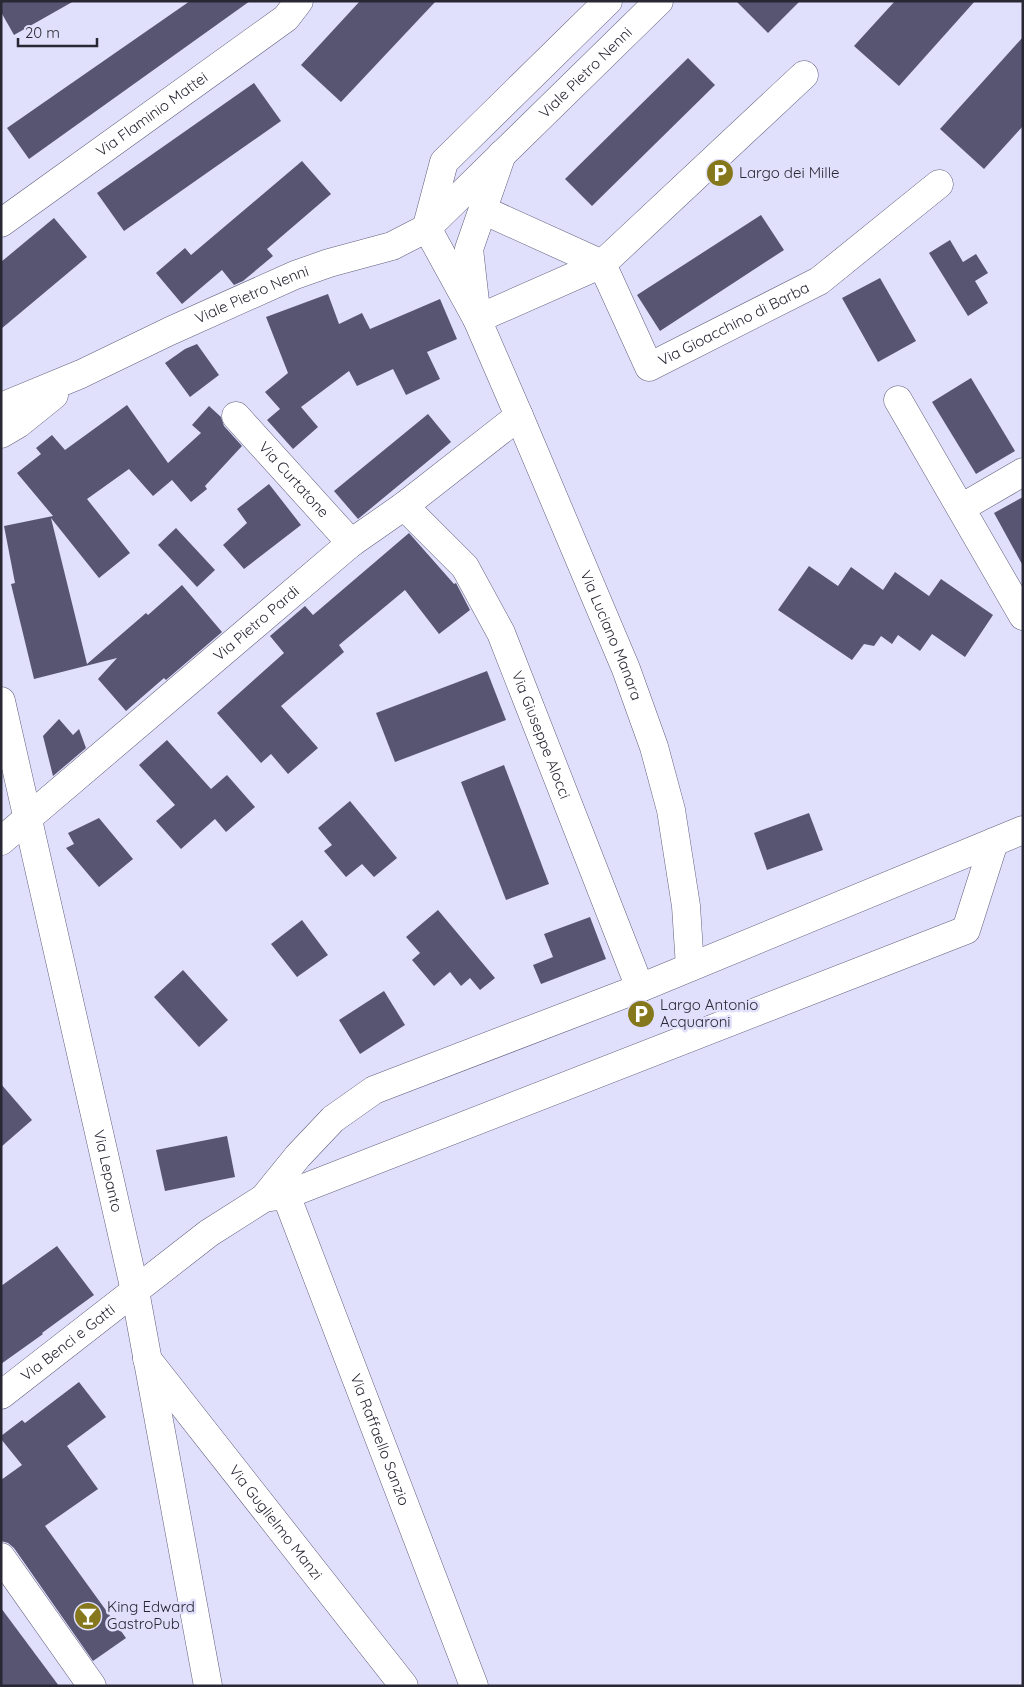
<svg xmlns="http://www.w3.org/2000/svg" width="1024" height="1687" font-family="Quicksand,sans-serif">
<style>
.building{fill:#575572}
.lines{fill:none;stroke-linecap:round;stroke-linejoin:round}
.street-casing{stroke:#615f7d;stroke-width:29}
.secondary-casing{stroke:#615f7d;stroke-width:29}
.street{stroke:#fff;stroke-width:28}
.secondary{stroke:#fff;stroke-width:28}
.labels{text-anchor:middle;stroke-width:5;stroke-linejoin:round;paint-order:stroke}
.street-label{font-size:15px;fill:#282734;stroke:#e1e0fc}
.poi-label{font-size:15px;fill:#282734;stroke:#e1e0fc;text-anchor:start}
</style>
<rect width="100%" height="100%" fill="#e1e0fc"/>
<g class="building">
<path d="M1,1H74L14,35L1,12Z"/>
<path d="M190,1H250L29,159L7,128Z"/>
<path d="M360,1H436L341,102L301,65Z"/>
<path d="M736,1H800L768,33Z"/>
<path d="M895,1H975L899,86L854,46Z"/>
<path d="M1023,37V126L984,169L940,129Z"/>
<path d="M688,58L715,85L592,206L565,179Z"/>
<path d="M254,83L281,121L124,231L97,193Z"/>
<path d="M302,161L331,194L267,249L273,256L243,281L234,285L222,270L182,304L156,273L185,248L191,255Z"/>
<path d="M761,215L784,250L660,331L637,295Z"/>
<path d="M54,218L87,257L1,329V262Z"/>
<path d="M950,240L963,262L976,254L988,273L975,281L988,303L968,316L929,253Z"/>
<path d="M880,278L916,341L878,362L842,298Z"/>
<path d="M328,294L339,324L362,313L370,329L440,299L457,339L427,352L440,379L406,395L393,369L357,386L349,371L301,407L318,427L293,449L267,420L280,409L265,392L288,373L266,317Z"/>
<path d="M197,344L219,375L190,397L165,363L185,349Z"/>
<path d="M971,378L1015,451L976,474L932,402Z"/>
<path d="M127,405L168,463L201,433L192,425L209,406L221,417L224,426L242,446L205,486L207,489L191,502L172,480L153,496L129,469L87,499L130,553L99,578L51,518L87,664L146,613L148,615L182,585L222,632L166,680L164,678L126,711L98,679L117,658L34,679L11,584L15,583L4,526L53,516L17,473L41,454L36,448L52,435L65,450Z"/>
<path d="M428,414L451,442L358,519L334,491Z"/>
<path d="M269,484L301,525L244,569L223,545L247,523L237,509Z"/>
<path d="M1023,497V566L994,513Z"/>
<path d="M176,528L215,570L197,587L158,545Z"/>
<path d="M409,533L454,584L456,583L470,610L439,634L405,590L339,645L344,652L281,706L318,748L288,774L271,754L261,763L217,713L284,653L270,636L305,606L313,615Z"/>
<path d="M809,566L838,586L851,567L883,590L895,572L929,596L941,579L993,615L965,657L932,634L920,651L898,635L892,644L881,636L874,646L864,644L852,660L778,610Z"/>
<path d="M487,671L506,720L395,762L376,713Z"/>
<path d="M59,719L73,735L79,729L86,748L53,776L43,736Z"/>
<path d="M167,740L211,789L227,775L255,807L226,832L215,819L181,849L156,821L175,805L139,765Z"/>
<path d="M504,765L549,884L506,900L461,782Z"/>
<path d="M350,801L397,858L374,877L362,864L346,877L324,851L332,845L318,828Z"/>
<path d="M809,813L823,850L767,870L754,833Z"/>
<path d="M99,818L133,859L99,887L66,848L74,844L68,833Z"/>
<path d="M438,910L495,978L480,990L470,978L461,986L450,972L434,986L412,960L420,953L406,937Z"/>
<path d="M590,917L606,959L541,984L533,965L553,957L544,934Z"/>
<path d="M302,920L328,955L297,977L271,944Z"/>
<path d="M183,970L228,1020L199,1047L154,997Z"/>
<path d="M384,991L405,1025L360,1054L339,1020Z"/>
<path d="M1,1084L32,1120L1,1147Z"/>
<path d="M227,1136L235,1177L165,1191L156,1150Z"/>
<path d="M57,1246L94,1295L42,1333L43,1334L1,1364V1286Z"/>
<path d="M79,1382L106,1417L67,1446L98,1489L45,1526L126,1638L93,1661L14,1548L8,1543L1,1541V1480L22,1465L1,1439V1436L22,1420L25,1423Z"/>
<path d="M1,1608L59,1686H1Z"/>
</g>
<g class="lines">
<g class="street-casing">
<g id="street">
<path d="M502,154L469,249L477,319L602,264L804,75"/>
<path id="s1" d="M483,210L602,264L649,367L819,281L939,184"/>
<path id="s2" d="M1,223L286,18L299,1"/>
<path d="M898,400L1023,616"/>
<path id="s3" d="M236,416L351,543"/>
<path id="s4" d="M519,416L626,669L654,747L671,810L686,906L690,967"/>
<path id="s5" d="M404,506L465,567L501,633L640,988"/>
<path d="M961,508L1023,472"/>
<path d="M1,841L28,818"/>
<path id="s6" d="M286,1195L474,1686"/>
<path d="M264,1198L286,1195L966,930L994,842"/>
<path id="s7" d="M147,1359L404,1686"/>
<path id="s8" d="M1,1395L209,1233L264,1198L298,1156L333,1119L374,1090L640,988L1023,830"/>
<path d="M1,1557L92,1686"/>
</g>
</g>
<g class="secondary-casing">
<g id="secondary">
<path d="M427,226L444,162L608,1"/>
<path id="s9" d="M1,407L81,374L170,331L295,275L329,263L392,246L427,228L659,1"/>
<path d="M1,434L18,424L54,395"/>
<path id="s10" d="M1,701L135,1291L208,1686"/>
<path id="s11" d="M28,818L351,543L404,506L519,416L477,319L427,228"/>
</g>
</g>
<use href="#street" class="street"/>
<use href="#secondary" class="secondary"/>
</g>
<defs>
<g id="parking-disc" transform="scale(1.4375)"><circle r="9.5" fill="#85771b" stroke="#e1e0fc"/><path d="M-3.5-5.5H1a3.5 3.5 0 0 1 0 7H-1V5.5H-3.5ZM-1-3.4V-.6H.8a1.4 1.4 0 0 0 0-2.8Z" fill="#fff"/></g>
<g id="bar-disc" transform="scale(1.4375)"><circle r="9.5" fill="#85771b" stroke="#e1e0fc"/><path d="M-6-5H6L.8 .8V4.5H3.5V6h-7V4.5H-.8V.8Z" fill="#fff"/></g>
</defs>
<g fill-rule="evenodd">
<use href="#parking-disc" x="720" y="173"/>
<use href="#parking-disc" x="641" y="1014"/>
<use href="#bar-disc" x="88" y="1616"/>
</g>
<g class="labels">
<g class="street-label">
<text dy="5" stroke="none"><textPath href="#s9" startOffset="685">Viale Pietro Nenni</textPath></text>
<text dy="5" stroke="none"><textPath href="#s2" startOffset="186">Via Flaminio Mattei</textPath></text>
<text dy="5" stroke="none"><textPath href="#s9" startOffset="275">Viale Pietro Nenni</textPath></text>
<text dy="5" stroke="none"><textPath href="#s1" startOffset="339">Via Gioacchino di Barba</textPath></text>
<text dy="5" stroke="none"><textPath href="#s3" startOffset="86">Via Curtatone</textPath></text>
<text dy="5" stroke="none"><textPath href="#s11" startOffset="300">Via Pietro Pardi</textPath></text>
<text dy="5" stroke="none"><textPath href="#s4" startOffset="238">Via Luciano Manara</textPath></text>
<text dy="5" stroke="none"><textPath href="#s5" startOffset="271">Via Giuseppe Alocci</textPath></text>
<text dy="5" stroke="none"><textPath href="#s10" startOffset="482">Via Lepanto</textPath></text>
<text dy="5" stroke="none"><textPath href="#s8" startOffset="85">Via Benci e Gatti</textPath></text>
<text dy="5" stroke="none"><textPath href="#s6" startOffset="262">Via Raffaello Sanzio</textPath></text>
<text dy="5" stroke="none"><textPath href="#s7" startOffset="208">Via Guglielmo Manzi</textPath></text>
</g>
<g class="poi-label">
<text x="739" y="178">Largo dei Mille</text>
<text x="660" y="1010">Largo Antonio<tspan x="660" dy="17">Acquaroni</tspan></text>
<text x="107" y="1612">King Edward<tspan x="107" dy="17">GastroPub</tspan></text>
</g>
</g>
<rect width="1024" height="1687" fill="none" stroke="#282734" stroke-width="5"/>
<path d="M18 38v8h79v-8" fill="none" stroke="#282734" stroke-width="2.5"/>
<text x="25" y="38" font-size="15" fill="#282734" stroke="#e1e0fc" stroke-width="4" paint-order="stroke">20 m</text>
</svg>
